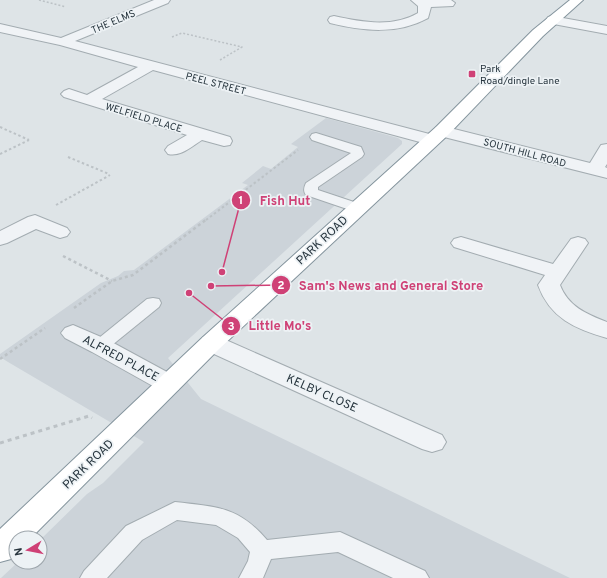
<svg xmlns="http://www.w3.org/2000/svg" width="607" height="578" font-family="Overpass,sans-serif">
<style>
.built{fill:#ccd3d9}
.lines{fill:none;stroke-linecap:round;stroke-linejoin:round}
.service-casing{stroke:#a3acb1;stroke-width:2}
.pedestrian-casing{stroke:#a3acb1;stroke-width:2}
.minor-casing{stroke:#a3acb1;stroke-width:2}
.trunk-casing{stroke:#85959e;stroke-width:2}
.path-far3{stroke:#bcc2c6;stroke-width:1.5;stroke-dasharray:2 2;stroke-linecap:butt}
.path-far2{stroke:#bcc2c6;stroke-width:2;stroke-dasharray:2.5 2.5;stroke-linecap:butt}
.path-far1{stroke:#bcc2c6;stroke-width:2.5;stroke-dasharray:3 3;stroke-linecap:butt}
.path{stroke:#bcc2c6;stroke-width:3;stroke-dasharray:4 4;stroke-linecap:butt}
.service{fill:#f0f3f6;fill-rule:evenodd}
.pedestrian{fill:#f0f3f6;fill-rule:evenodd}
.minor{fill:#f0f3f6;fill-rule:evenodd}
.trunk{fill:#fff;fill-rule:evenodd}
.poi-dot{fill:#cf4176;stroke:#edf2f5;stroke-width:1.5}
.labels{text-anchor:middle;stroke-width:3.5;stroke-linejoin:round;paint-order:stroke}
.far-street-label{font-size:10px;fill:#27353e;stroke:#edf2f5}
.far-poi-label{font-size:10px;fill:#27353e;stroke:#edf2f5;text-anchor:start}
.street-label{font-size:12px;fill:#27353e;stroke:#edf2f5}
.leader{fill:none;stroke:#cf4176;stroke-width:1.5}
.callout-dot{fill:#cf4176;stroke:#edf2f5;stroke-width:1.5}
.mark-label{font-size:12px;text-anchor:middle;font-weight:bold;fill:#fff}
.callout-label{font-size:13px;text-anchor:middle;font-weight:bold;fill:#cf4176;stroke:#edf2f5;stroke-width:3.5;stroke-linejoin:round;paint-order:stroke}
</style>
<rect width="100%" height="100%" fill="#dee4e7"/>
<path class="built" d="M326,118L398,138L402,141V144L168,358L201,399L570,578H1L18,562H40V540L87,494L103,483L144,442L8,362L0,357V354L101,283L118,276L124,271L134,270L248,185L242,183L263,166L271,169L298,147L291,144Z"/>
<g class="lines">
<g class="service-casing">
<g id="service">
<path d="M316,133L361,147L364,154L362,157L318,187V190L363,205L365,208L363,211L358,212L353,211L306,195C303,191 304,187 306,183L351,153L312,140L310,137L312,134Z"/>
<path d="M153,298L159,299L161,303L159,307L106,350L100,352L94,350L91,346L94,342L147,299Z"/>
<path d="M175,502C217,507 238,506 267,540L340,532L425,571L429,578H393L338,552L271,559L263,578H239L248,561L250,552L238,538L216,525L177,520L142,540L107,578H80L84,571L126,526Z"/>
</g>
</g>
<g class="pedestrian-casing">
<path id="pedestrian" d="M552,16L607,26V34L548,23L546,20L548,17Z"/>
</g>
<g class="minor-casing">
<g id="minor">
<path d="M154,0H170L168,3L75,41L437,136L439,140L437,144L431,145L153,70L102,99L230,137L232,141L230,145L224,146L202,140C192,146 181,157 168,154L165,150L168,146L187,135L64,97L61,94L64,91L69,89L87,95L138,67L60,45L0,32V24L61,38Z"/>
<path d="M411,0H451L455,3L453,6L431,7L428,18C397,35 363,31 330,23L328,20L330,17L334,16C362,22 392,28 418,13V6Z"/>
<path d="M442,126L590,163L601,145L607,144V164L605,167L607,168V178L436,135L434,131L436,127Z"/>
<path d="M35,215L67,228L70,232L67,236L60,238L36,229L7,243L0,245V231L28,217Z"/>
<path d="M461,237L553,264L571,239L578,237L585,239L588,243L560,285C568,306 586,314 607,322V338C575,329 550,318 538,285L545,275L454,247L451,243L454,239Z"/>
<path d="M73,325L108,340L178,378L182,384L178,390L169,393L160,390L92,352L65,338L61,333L65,328Z"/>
<path d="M211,335L219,337L442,435L446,442L442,449L432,452L422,449L203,349L199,343L203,337Z"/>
</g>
</g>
<g class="trunk-casing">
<path id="trunk" d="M570,0H583L543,36L448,135L219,349L31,538H16V553L11,559L0,562V529L203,337L436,127L533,30Z"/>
</g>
<g class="path-far3">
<path d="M39,0L66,7"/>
<path d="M172,37L182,33L242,47L220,60"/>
</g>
<g class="path-far2">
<path d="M0,127L29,140"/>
<path d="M0,154L29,140"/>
<path d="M68,157L109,174"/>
<path d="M56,205L110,175"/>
<path d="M206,220L298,150"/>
</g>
<g class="path-far1">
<path d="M63,256L112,281"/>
<path d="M74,308L112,281L133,275L207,219"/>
<path d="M0,359L45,328"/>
</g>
<path class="path" d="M0,443L89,416L92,418"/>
<use href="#service" class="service"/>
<use href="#pedestrian" class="pedestrian"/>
<use href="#minor" class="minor"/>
<use href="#trunk" class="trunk"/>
</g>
<rect class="poi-dot" x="468" y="70" width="8" height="8" rx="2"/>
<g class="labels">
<g class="far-street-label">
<text transform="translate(113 21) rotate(-23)" y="4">THE ELMS</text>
<text transform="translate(216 83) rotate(15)" y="4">PEEL STREET</text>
<text transform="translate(144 117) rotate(17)" y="4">WELFIELD PLACE</text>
<text transform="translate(525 152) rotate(15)" y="4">SOUTH HILL ROAD</text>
</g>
<g class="far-poi-label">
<text x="480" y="72">Park<tspan x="480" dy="12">Road/dingle Lane</tspan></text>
</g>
<g class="street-label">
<text transform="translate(322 240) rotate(-43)" y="4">PARK ROAD</text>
<text transform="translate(121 358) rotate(28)" y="4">ALFRED PLACE</text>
<text transform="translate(322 393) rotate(24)" y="4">KELBY CLOSE</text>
<text transform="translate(88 464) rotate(-44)" y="4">PARK ROAD</text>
</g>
</g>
<path class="leader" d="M222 272L241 200M211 286L281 285M189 293L231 326"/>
<g class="callout-dot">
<circle cx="222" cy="272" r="4"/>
<circle cx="211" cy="286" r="4"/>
<circle cx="189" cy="293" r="4"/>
<circle cx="241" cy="200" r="10"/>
<circle cx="281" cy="285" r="10"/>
<circle cx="231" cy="326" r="10"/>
</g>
<g class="mark-label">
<text x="241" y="204">1</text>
<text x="281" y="289">2</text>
<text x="231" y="330">3</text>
</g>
<g class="callout-label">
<text x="285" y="205">Fish Hut</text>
<text x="391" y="290">Sam's News and General Store</text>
<text x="280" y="330">Little Mo's</text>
</g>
<g transform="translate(28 550) rotate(260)"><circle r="19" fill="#edf2f5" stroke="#9ea6ac"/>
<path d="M0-3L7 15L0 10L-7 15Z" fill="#cf4176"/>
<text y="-6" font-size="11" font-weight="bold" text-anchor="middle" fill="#27353e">N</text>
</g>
</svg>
